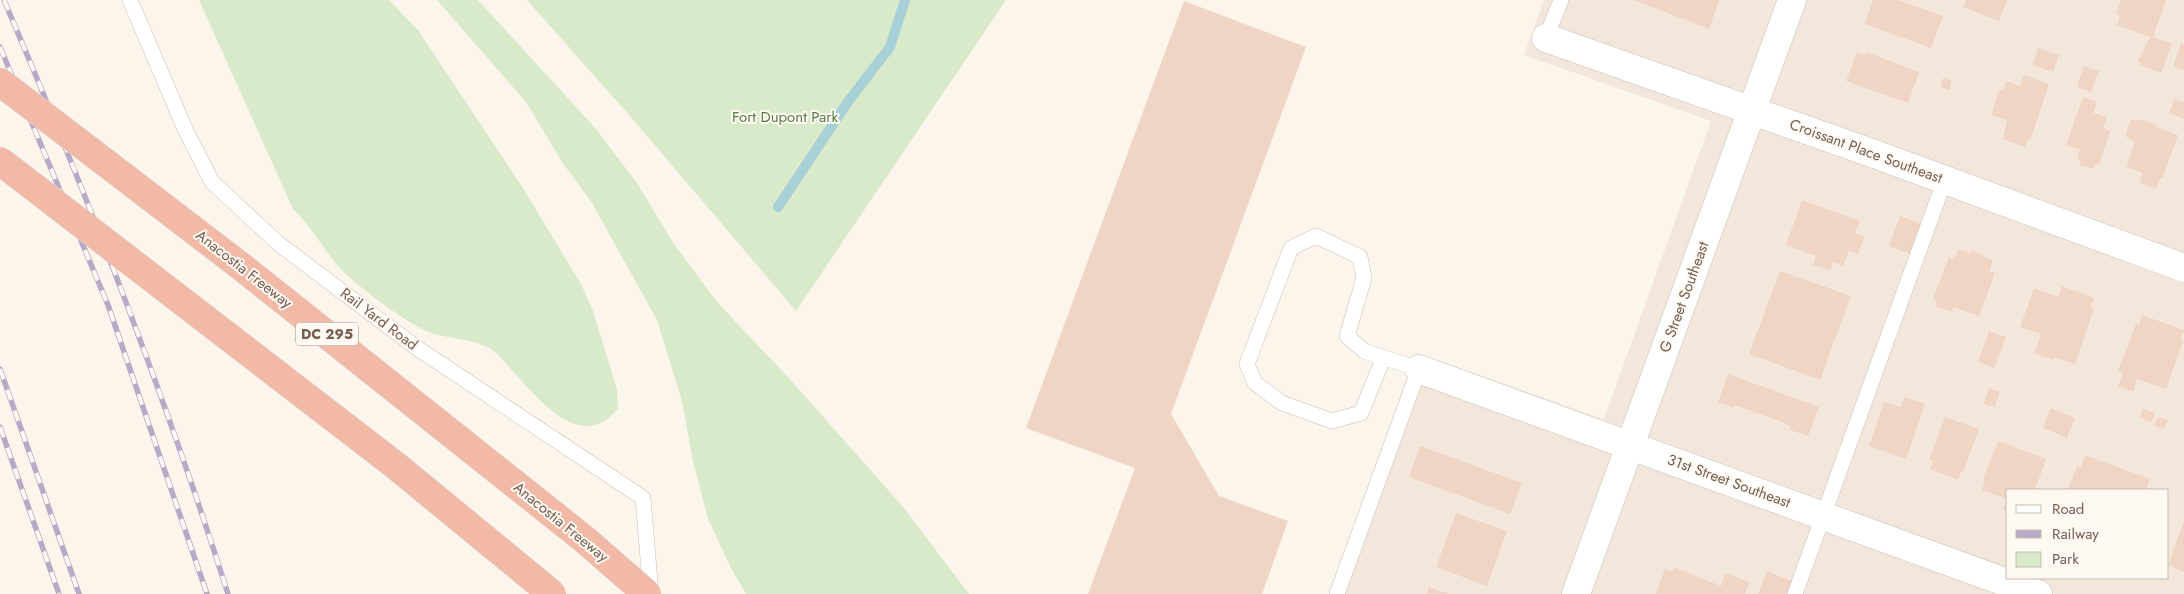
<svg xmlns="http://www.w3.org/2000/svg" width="2184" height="594" font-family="Jost,sans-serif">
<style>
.residential{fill:#f3e7db;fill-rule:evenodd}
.green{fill:#d8eaca}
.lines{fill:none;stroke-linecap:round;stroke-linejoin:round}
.stream{stroke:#a7d1d7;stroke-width:10}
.building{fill:#f0d5c5}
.lane-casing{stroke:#cebeb1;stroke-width:16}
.street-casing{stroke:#cebeb1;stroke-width:29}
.lane{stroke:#fff;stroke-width:15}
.street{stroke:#fff;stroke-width:28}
.rail-casing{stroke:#b8a9c7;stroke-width:5.5}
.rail{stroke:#fefaf3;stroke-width:4;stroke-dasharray:11;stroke-linecap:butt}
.highway-bridge-casing{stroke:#d9d1ce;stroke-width:29;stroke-linecap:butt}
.highway-bridge{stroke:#f2b9a7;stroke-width:28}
.labels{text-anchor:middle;stroke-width:4;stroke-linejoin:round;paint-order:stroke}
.shield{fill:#fefaf3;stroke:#a08b80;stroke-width:1}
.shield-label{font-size:14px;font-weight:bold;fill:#775c4f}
.park-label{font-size:15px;fill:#587c47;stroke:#fefaf3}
.street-label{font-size:15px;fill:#775c4f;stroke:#fefaf3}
</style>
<rect width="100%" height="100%" fill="#fcf5ec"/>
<path class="residential" d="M1544,0H2184V594H1329L1416,353L1604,419L1711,121L1524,55ZM2008,490H2168V578H2008Z"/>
<g class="green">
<path d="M199,0H389L418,30L521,185L581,284L593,311L617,390L618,409C578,456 535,394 507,365C503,360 497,353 491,349C470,337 444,340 422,329C403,320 351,282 337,265C322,247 311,226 293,209Z"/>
<path d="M437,0H478L596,129L637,183L674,244L717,302L787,376L904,508L969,594H746L731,568L708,519L693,461L682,401L657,320L592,203L562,162L526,102Z"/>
<path d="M527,0H1006L796,311L630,116Z"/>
</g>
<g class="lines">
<path class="stream" d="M778,207L847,103L890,47L905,0"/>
</g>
<g class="building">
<path d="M1634,0H1719L1709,29Z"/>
<path d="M1873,0H1898L1943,16L1931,48L1865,24Z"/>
<path d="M1966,0H2007L1999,21L1963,7Z"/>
<path d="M2121,0H2166L2153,37L2172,44L2161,73L2140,65L2141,63L2138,61L2150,37L2117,25L2120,16L2116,14Z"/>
<path d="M1184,1L1306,47L1171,414L1219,496L1288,521L1262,594H1088L1135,468L1026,428Z"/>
<path d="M2181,43L2184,44V70L2173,66Z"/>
<path d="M2038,48L2059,55L2053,72L2033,65Z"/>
<path d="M1857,52L1865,55L1866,52L1919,72L1908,103L1846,81Z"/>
<path d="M2084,66L2099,71L2091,92L2077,87Z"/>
<path d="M2024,75L2049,84L2030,141L2028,140L2025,147L2003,139L2007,120L1991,115L1999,90L2003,91L2006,81L2020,86Z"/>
<path d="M1943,78L1952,81L1949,90L1940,87Z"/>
<path d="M2083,97L2097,102L2093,113L2107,117L2103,128L2110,131L2099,165L2095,164L2092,169L2080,165L2081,161L2077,158L2080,150L2066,145Z"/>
<path d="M2174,99L2184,102V119L2169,113Z"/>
<path d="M2131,119L2138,121L2139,119L2157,125L2156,127L2178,135L2162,179L2160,178L2156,189L2140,183L2143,173L2126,167L2135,142L2125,136Z"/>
<path d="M1802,200L1860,221L1855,233L1864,237L1858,254L1849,251L1843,266L1833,262L1830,271L1813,265L1816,256L1786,245Z"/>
<path d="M1900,216L1926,226L1915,256L1889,246Z"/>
<path d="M1958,249L1971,254L1972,250L1993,261L1989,271L1995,273L1979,316L1953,307L1952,312L1935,306L1937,301L1933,299L1949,257L1954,259Z"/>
<path d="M1780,271L1851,296L1820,380L1749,354Z"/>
<path d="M2062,286L2094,298L2091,308L2094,309L2075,364L2054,357L2053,360L2034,353L2041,334L2020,327L2034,288L2058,297Z"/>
<path d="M2142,315L2184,330L2180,340L2183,341L2166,389L2137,379L2133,392L2118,386L2123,373L2118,371L2136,324L2139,325Z"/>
<path d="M1989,331L2006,337L1994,368L1978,362Z"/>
<path d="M1728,374L1819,407L1808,436L1790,430L1791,426L1782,422L1735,405L1734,408L1718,402Z"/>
<path d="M1989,388L2000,392L1995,407L1984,404Z"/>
<path d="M1904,397L1925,404L1906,459L1869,446L1884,402L1901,407Z"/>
<path d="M2051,408L2075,418L2067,438L2043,428Z"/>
<path d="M2143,409L2155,413L2152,422L2140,418Z"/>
<path d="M1945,417L1979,429L1963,472L1961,471L1958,480L1930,469L1933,461L1929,460Z"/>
<path d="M2158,417L2168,420L2164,429L2154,426Z"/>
<path d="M1998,441L2046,459L2035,490H2008V511L2003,509L2007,499L1982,490L1985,480L1983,479Z"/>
<path d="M1420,446L1522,483L1510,514L1409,477Z"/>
<path d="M2085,455L2150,479L2146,490H2068L2077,466L2081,468Z"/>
<path d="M1456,513L1507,531L1487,586L1436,567Z"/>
<path d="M2184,521V572L2168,565Z"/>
<path d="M1673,567L1721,586L1725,573L1749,582L1745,594H1656L1665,569L1672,572Z"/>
<path d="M1767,571L1794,582L1789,594H1758Z"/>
<path d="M1429,587L1449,594H1427Z"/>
</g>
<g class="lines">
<g class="lane-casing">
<g id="lane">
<path d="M130,0L185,129L212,182L279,244L417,348L643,498L651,594"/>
<path d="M1546,38L1561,0"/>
<path d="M1337,594L1419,369L1364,351L1347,336L1364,278L1360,257L1316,236L1291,248L1247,364L1255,383L1282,403L1332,421L1361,413L1383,359"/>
<path d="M1795,594L1945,179"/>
</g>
</g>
<g class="street-casing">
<g id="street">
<path d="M1546,38L1880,156L2184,268"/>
<path d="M1419,369L2038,594"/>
<path d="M1576,594L1792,0"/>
</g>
</g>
<use href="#lane" class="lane"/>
<use href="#street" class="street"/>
<g class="rail-casing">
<g id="rail">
<path d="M4,0C87,195 164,392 228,594"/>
<path d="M0,47L108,305L207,594"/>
<path d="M0,369L79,594"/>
<path d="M0,427L59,594"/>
</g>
</g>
<use href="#rail" class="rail"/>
<g class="highway-bridge-casing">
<g id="highway-bridge">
<path d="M0,82L238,264L584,539L647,594"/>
<path d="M0,161L395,465L552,594"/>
</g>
</g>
<use href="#highway-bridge" class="highway-bridge"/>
</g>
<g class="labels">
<rect class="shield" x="296" y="322.5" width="62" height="23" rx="4"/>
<g class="shield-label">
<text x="327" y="339">DC 295</text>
</g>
<g class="park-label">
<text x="785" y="122">Fort Dupont Park</text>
</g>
<g class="street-label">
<text transform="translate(1866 151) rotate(20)" y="5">Croissant Place Southeast</text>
<text transform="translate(244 269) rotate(38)" y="5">Anacostia Freeway</text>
<text transform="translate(1684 297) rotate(-70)" y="5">G Street Southeast</text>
<text transform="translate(379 319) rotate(37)" y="5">Rail Yard Road</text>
<text transform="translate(1729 481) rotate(20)" y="5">31st Street Southeast</text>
<text transform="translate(561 522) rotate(39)" y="5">Anacostia Freeway</text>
</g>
</g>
<rect x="2006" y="489" width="162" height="90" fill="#fefaf3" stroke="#c8bbb1"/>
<rect x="2016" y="505" width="25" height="8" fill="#ffffff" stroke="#c8bbb1"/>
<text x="2052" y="514" font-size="15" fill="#775c4f">Road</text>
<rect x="2016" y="530" width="25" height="8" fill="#b8a9c7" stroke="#c8bbb1"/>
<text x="2052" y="539" font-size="15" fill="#775c4f">Railway</text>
<rect x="2016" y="552" width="25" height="15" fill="#d8eaca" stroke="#c8bbb1"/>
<text x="2052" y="564" font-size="15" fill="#775c4f">Park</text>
</svg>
